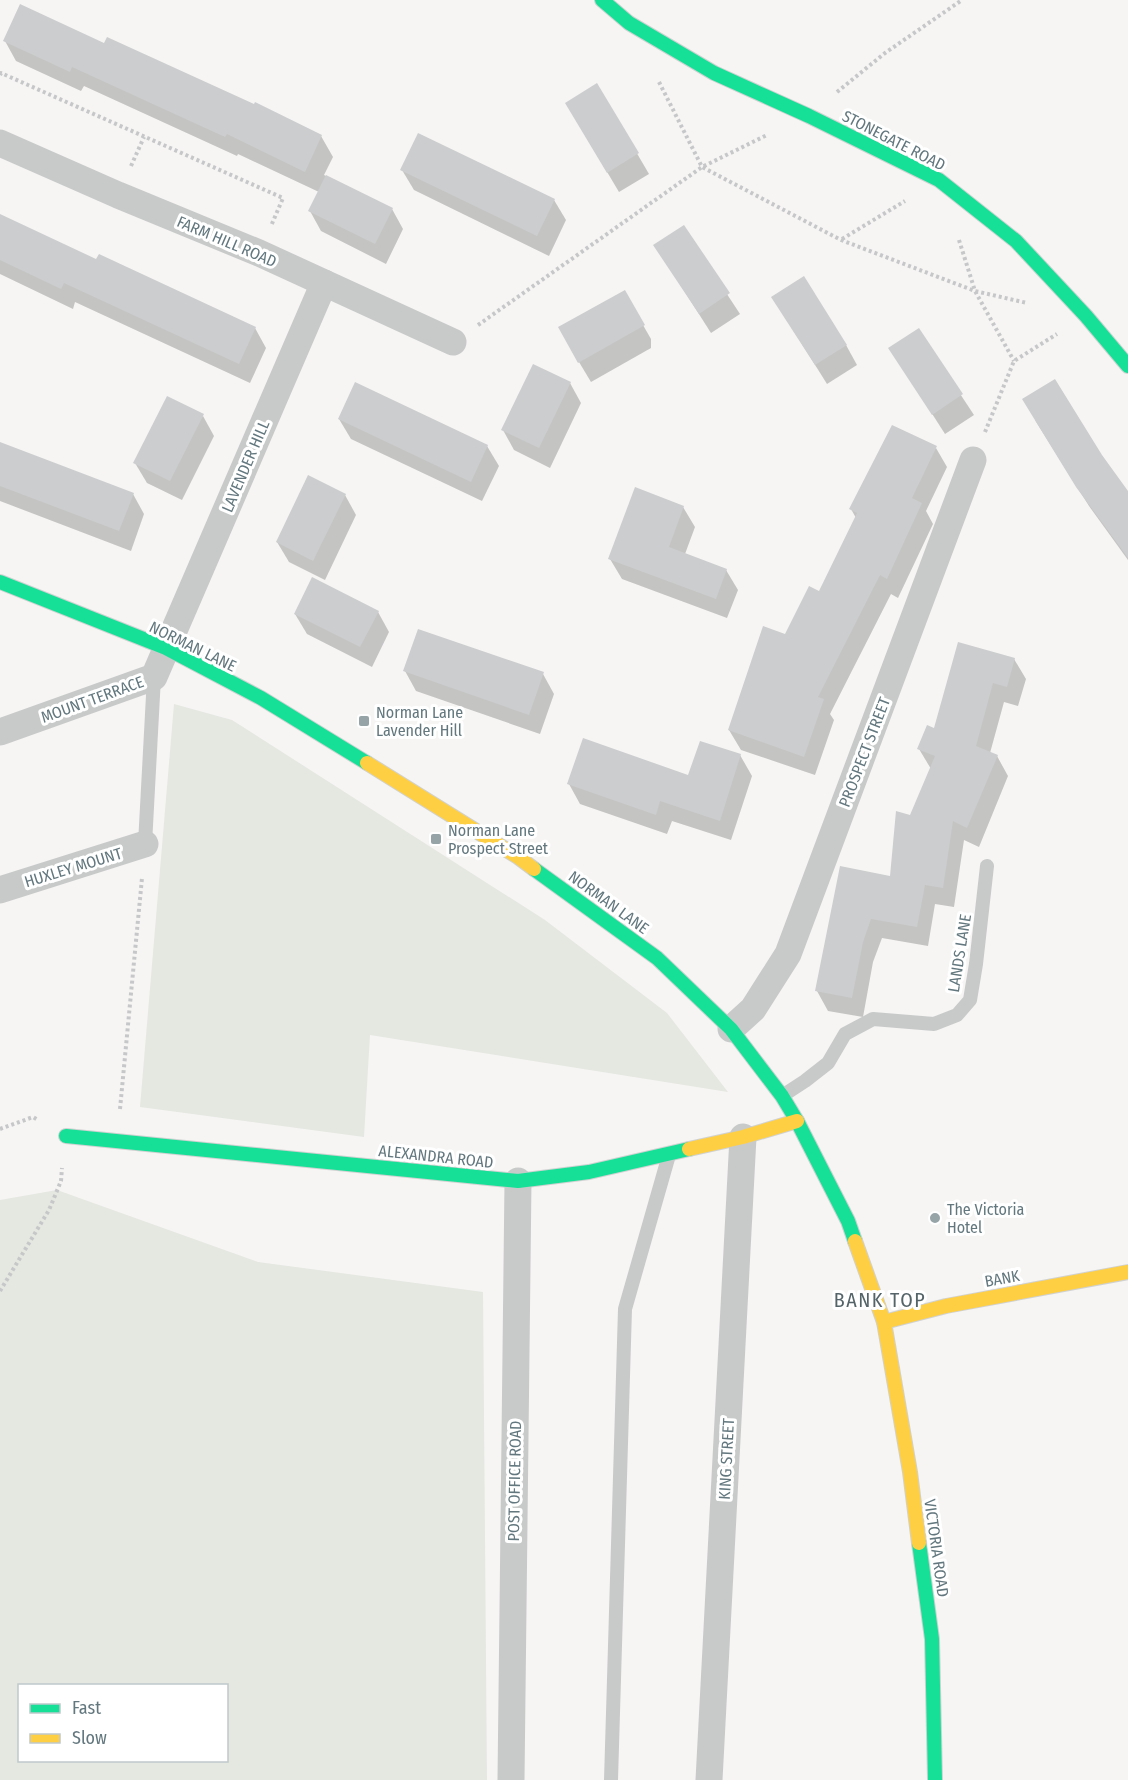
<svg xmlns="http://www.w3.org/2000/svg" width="1128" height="1780" font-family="'Fira Sans Condensed',sans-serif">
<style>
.green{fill:#e5e7e1;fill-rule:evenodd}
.shadow{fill:#0003}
.building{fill:#cccdce}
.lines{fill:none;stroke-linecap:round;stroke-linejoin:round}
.fast-casing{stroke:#d0d1d1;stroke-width:16}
.slow-casing{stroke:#d0d1d1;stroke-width:16}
.path{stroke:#c6c7c8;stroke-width:4;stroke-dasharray:3 3;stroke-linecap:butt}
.lane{stroke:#c8caca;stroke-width:14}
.street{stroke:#c8caca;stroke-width:27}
.fast{stroke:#16e098;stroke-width:14}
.slow{stroke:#ffcf43;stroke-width:14}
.poi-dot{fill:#96a3a7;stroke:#fff;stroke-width:2}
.labels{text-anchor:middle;stroke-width:6;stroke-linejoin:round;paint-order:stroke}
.street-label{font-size:16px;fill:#62777e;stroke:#fff}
.poi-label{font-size:16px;fill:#62777e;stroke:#fff;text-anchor:start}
.quarter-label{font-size:20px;letter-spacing:1.5px;fill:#546469;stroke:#fff}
</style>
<rect width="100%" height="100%" fill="#f6f5f4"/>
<g class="green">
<path d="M174,704L232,720L545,920L667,1013L728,1092L370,1035L364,1137L140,1107Z"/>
<path d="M57,1190L258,1262L483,1292L487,1780H0V1200ZM20,1686H226V1760H20Z"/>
</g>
<g class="shadow">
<path d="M5,41L105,45L255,106L256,104L321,136L333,157L324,175L392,209L403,229L386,264L321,231L310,211L319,192L238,154L237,156L84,86L81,91L16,61Z"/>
<path d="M597,85L649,174L619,192L578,123Z"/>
<path d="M402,170L554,200L566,220L549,256L414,190Z"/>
<path d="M0,216L97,261L255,328L266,348L250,383L75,302L73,309L0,274Z"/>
<path d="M683,227L740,314L711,333L655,245Z"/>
<path d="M624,292L651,339V348L591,382L579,362Z"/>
<path d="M785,317L846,345L857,365L827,384Z"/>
<path d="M918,330L974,415L945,434L890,348Z"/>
<path d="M570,383L581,403L550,468L514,450L503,430Z"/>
<path d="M203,416L214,436L182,500L147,483L135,463Z"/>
<path d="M339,419L487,446L499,466L482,501L351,439Z"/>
<path d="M1035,420L1128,493V560L1089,506Z"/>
<path d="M0,444L133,494L144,514L131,551L0,501Z"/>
<path d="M936,448L947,467L926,511L933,524L898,598L891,594L830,714L834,720L815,775L741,750L729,730L786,636L820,593L856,518L851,509Z"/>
<path d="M345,495L356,515L325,580L289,562L277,542Z"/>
<path d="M683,507L695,527L685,554L726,570L738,590L727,618L622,579L610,559Z"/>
<path d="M378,612L389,632L372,667L307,634L295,614Z"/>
<path d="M1014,659L1026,679L1018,706L1004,702L990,753L997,756L1008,776L979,847L964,840L954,907L935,904L928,946L882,938L873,962L863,1017L828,1011L817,991L891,878L911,817L931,769L919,749L935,730Z"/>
<path d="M405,671L543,674L554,694L540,734L416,691Z"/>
<path d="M740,755L752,776L731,840L672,821L667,834L580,804L569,784L689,777Z"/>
</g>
<g class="building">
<path d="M20,4L104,43L107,37L254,104L255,102L322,135L305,172L227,134L225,137L72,67L70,72L3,41Z"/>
<path d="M597,83L639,153L607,173L565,103Z"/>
<path d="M418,133L555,199L537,236L400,170Z"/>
<path d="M326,175L393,208L375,244L308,211Z"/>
<path d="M0,214L96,259L99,254L256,327L239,364L64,283L61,289L0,260Z"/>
<path d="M684,225L730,293L699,314L653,245Z"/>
<path d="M804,276L847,345L815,365L771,297Z"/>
<path d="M625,290L645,325L578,363L558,327Z"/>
<path d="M919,328L963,394L932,415L888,348Z"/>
<path d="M533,364L571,382L539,448L501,430Z"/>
<path d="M1055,379L1102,455L1128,491V558L1076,487L1022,399Z"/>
<path d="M355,382L488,445L471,482L338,419Z"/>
<path d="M167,396L204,414L170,481L133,463Z"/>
<path d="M892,425L937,446L912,498L922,503L887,579L880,575L818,697L824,699L804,757L728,730L763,626L785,634L809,586L819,591L857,513L849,509Z"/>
<path d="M0,442L134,493L119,531L0,486Z"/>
<path d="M308,475L346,494L313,561L276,542Z"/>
<path d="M635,487L684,506L669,547L727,569L716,599L608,559Z"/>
<path d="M312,577L379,611L360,647L294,614Z"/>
<path d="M418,629L544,672L529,715L403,671Z"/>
<path d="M958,642L1015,658L1007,687L993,683L976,746L998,755L967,828L953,821L943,888L925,885L917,927L871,919L863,942L852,998L815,991L840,866L890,876L896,811L910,815L935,756L917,749L927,725L934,728Z"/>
<path d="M583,738L688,775L700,741L741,754L720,821L660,801L656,815L567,784Z"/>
</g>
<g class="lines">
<g class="fast-casing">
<g id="fast">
<path d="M602,0L629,23L714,73L809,116L939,180L1016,241L1086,316L1128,366"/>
<path d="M0,582L166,648L261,698L367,763"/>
<path d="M534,869L657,958L731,1029L782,1096L797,1121L848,1221L855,1241"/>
<path d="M66,1136L518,1181L589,1172L689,1149"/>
<path d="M919,1543L932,1639L935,1780"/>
</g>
</g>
<g class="slow-casing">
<g id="slow">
<path d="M367,763L518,857L534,869"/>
<path d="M689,1149L743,1137L797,1121"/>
<path d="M855,1241L884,1322L910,1472L919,1543"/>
<path d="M884,1322L946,1306L1128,1272"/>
</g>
</g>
<g class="path">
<path d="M0,75L1,73L283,198L271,226"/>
<path d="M659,82L702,167L841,240L975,291L1027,303"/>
<path d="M837,92L885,53L962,0"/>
<path d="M131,166L144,137"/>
<path d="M842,239L905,201"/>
<path d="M959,240L975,291L1014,361"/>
<path d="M478,325L702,167L767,135"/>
<path d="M985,432L1014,361L1057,334"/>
<path d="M120,1109L142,878"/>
<path d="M0,1129L33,1117L38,1120"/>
<path d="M0,1291L49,1210L61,1181L62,1168"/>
</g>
<g class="lane">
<path d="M145,844L154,677"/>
<path d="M782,1096L805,1081L828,1063L845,1034L873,1019L934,1024L957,1015L970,1000L976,964L987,866"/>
<path d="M611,1780L625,1309L669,1155"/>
</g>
<g class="street">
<path d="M0,143L118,195L259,253L453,342"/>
<path d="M0,732L154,677L324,283"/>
<path d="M0,890L145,844"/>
<path d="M731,1029L753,1009L788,954L973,460"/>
<path d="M511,1780L518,1181"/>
<path d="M709,1780L743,1137"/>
</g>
<use href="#fast" class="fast"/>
<use href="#slow" class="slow"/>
</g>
<g class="poi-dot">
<rect x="358" y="715" width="12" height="12" rx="3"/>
<rect x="430" y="833" width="12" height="12" rx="3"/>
<circle cx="935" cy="1218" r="6"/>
</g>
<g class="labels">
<g class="street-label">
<text transform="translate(894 140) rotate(27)" y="6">STONEGATE ROAD</text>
<text transform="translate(227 241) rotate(23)" y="6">FARM HILL ROAD</text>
<text transform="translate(245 466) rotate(-67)" y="6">LAVENDER HILL</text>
<text transform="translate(193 646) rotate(26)" y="6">NORMAN LANE</text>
<text transform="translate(92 699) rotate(-20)" y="6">MOUNT TERRACE</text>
<text transform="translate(864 752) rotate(-69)" y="6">PROSPECT STREET</text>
<text transform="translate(73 867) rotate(-17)" y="6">HUXLEY MOUNT</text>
<text transform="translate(609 902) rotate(36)" y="6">NORMAN LANE</text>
<text transform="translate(959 953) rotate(-81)" y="6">LANDS LANE</text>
<text transform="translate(436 1156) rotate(6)" y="6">ALEXANDRA ROAD</text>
<text transform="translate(1002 1278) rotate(-10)" y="6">BANK</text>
<text transform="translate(726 1459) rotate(-87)" y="6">KING STREET</text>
<text transform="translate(514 1481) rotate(-89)" y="6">POST OFFICE ROAD</text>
<text transform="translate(937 1548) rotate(82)" y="6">VICTORIA ROAD</text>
</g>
<g class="poi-label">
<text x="376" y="718">Norman Lane<tspan x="376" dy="18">Lavender Hill</tspan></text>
<text x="448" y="836">Norman Lane<tspan x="448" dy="18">Prospect Street</tspan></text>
<text x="947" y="1215">The Victoria<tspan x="947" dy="18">Hotel</tspan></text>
</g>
<g class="quarter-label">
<text x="880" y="1307">BANK TOP</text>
</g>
</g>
<rect x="18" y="1684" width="210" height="78" fill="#ffffff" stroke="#c0c9cb" stroke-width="1.5"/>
<rect x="30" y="1704" width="30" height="9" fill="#16e098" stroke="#c0c9cb" stroke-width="1.5"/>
<text x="72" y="1714" font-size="18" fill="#62777e">Fast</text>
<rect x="30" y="1734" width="30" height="9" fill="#ffcf43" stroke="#c0c9cb" stroke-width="1.5"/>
<text x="72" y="1744" font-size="18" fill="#62777e">Slow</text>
</svg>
